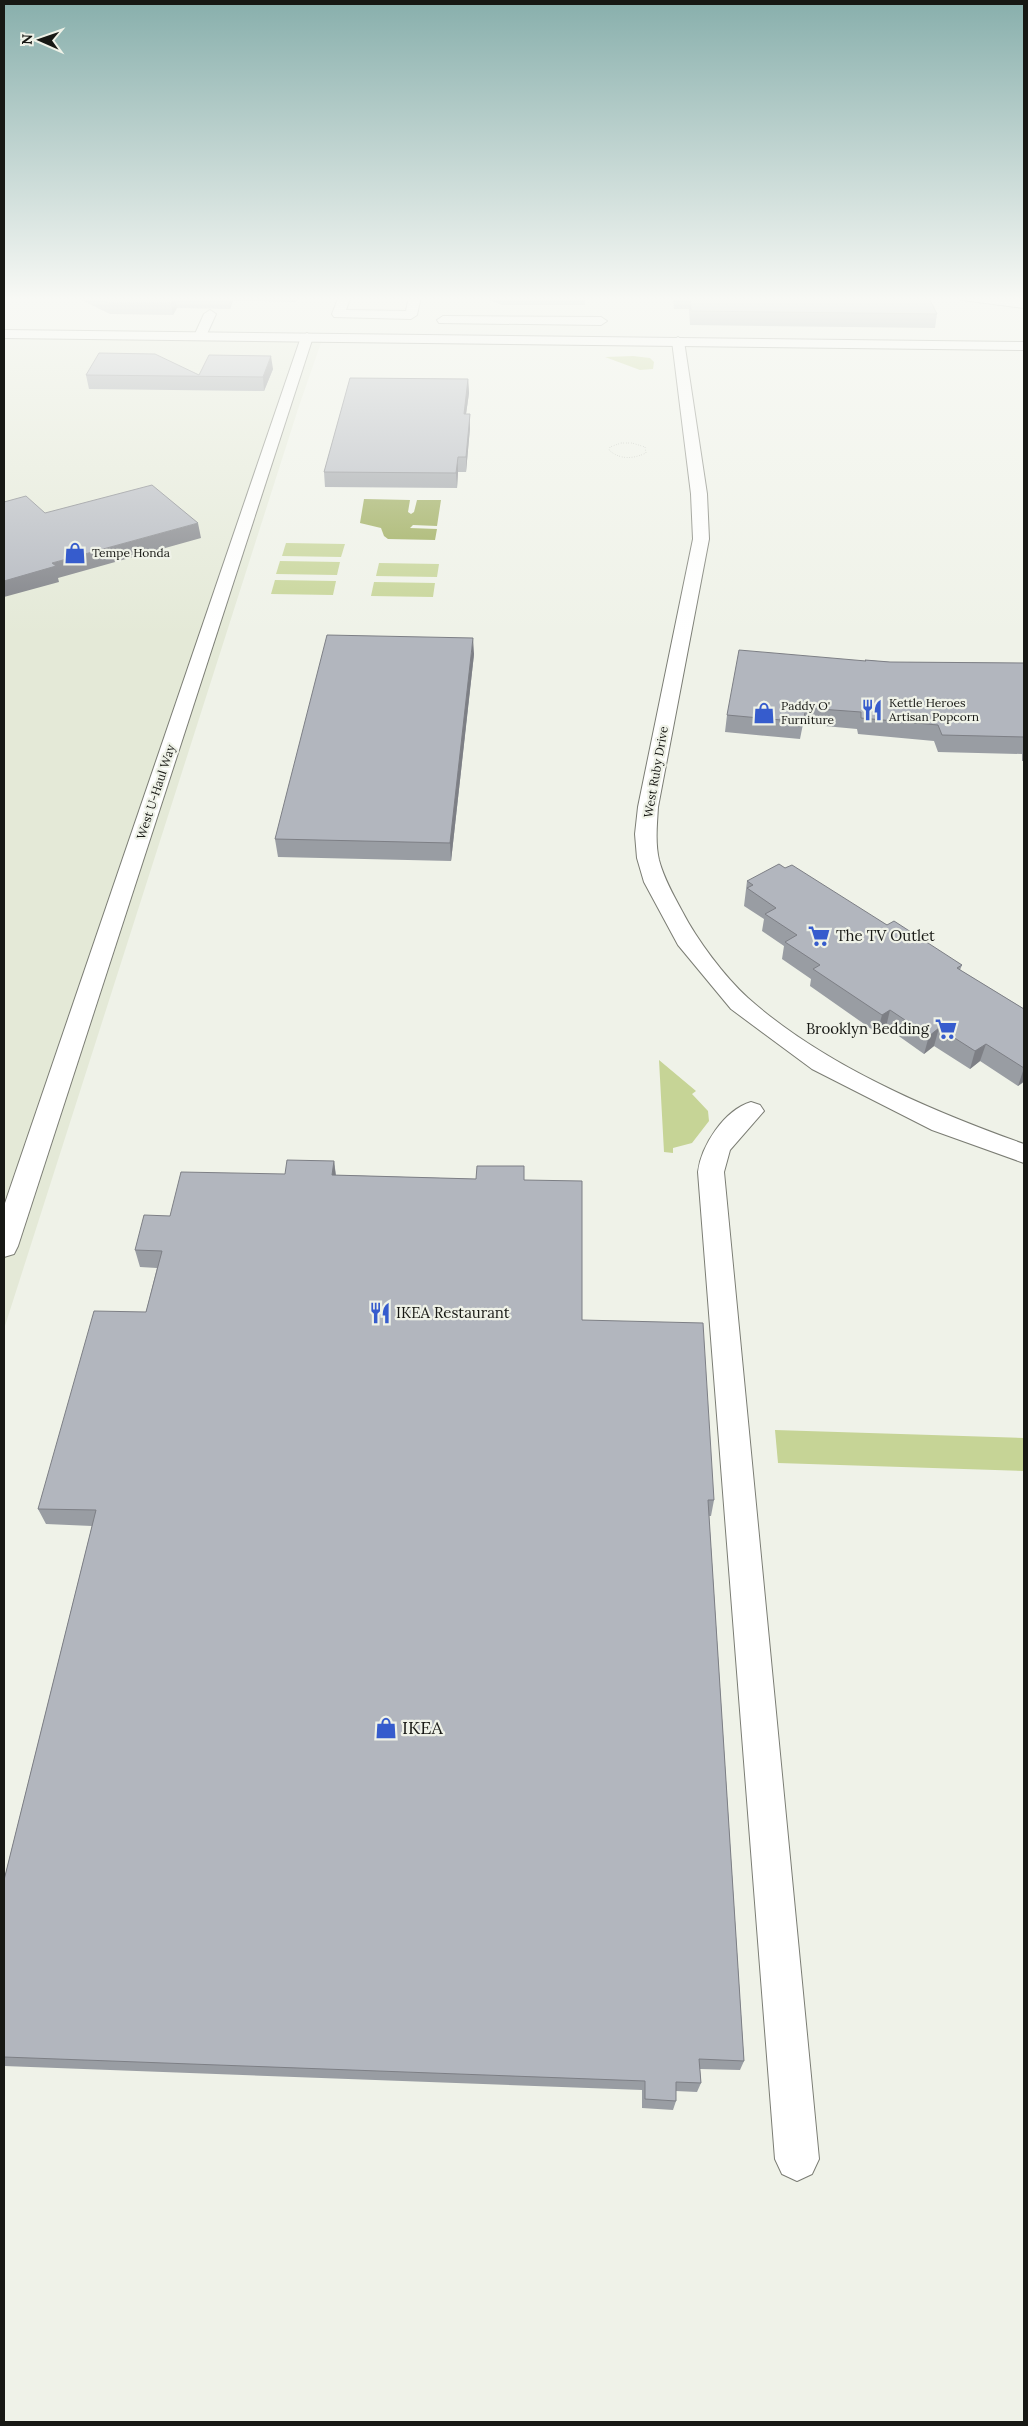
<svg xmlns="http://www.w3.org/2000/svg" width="1028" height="2426" font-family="Lora,serif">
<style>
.built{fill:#e4e9d7}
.green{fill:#c6d496}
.water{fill:#98a853}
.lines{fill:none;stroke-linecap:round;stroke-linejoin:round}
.minor-casing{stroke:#7b7d74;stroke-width:2}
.major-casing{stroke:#7b7d74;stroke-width:2}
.path{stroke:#a2a49d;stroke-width:1;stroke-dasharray:0.5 2;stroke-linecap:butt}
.minor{fill:#fff;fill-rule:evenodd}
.major{fill:#fff;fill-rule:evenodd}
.wall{fill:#999da3}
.shaded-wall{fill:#7d7f85}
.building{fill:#b2b6be;stroke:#7d7f85}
.labels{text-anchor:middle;stroke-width:4.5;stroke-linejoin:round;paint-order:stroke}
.far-poi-label{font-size:12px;fill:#171814;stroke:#eff2e8;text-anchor:start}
.far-street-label{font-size:12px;fill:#171814;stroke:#eff2e8}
.poi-label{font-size:15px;fill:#171814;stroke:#eff2e8;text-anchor:start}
.near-poi-label{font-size:18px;fill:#171814;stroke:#eff2e8;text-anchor:start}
</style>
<rect width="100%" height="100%" fill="#eff2e8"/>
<path class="built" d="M4,334L323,337L299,406L4,1329Z"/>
<g class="green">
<path d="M633,356L650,358L654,362L653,369L640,370L605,357Z"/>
<path d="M286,543L345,544L341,557L282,556Z"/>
<path d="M280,561L340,562L337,575L276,574Z"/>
<path d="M379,563L439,564L437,577L376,576Z"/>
<path d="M275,580L336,581L333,595L271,594Z"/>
<path d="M374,582L435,583L433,597L371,596Z"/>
<path d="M659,1060L696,1091L692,1094L708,1111L709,1121L692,1143L673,1148V1153L664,1152Z"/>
<path d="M775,1430L1024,1438V1471L778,1463Z"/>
</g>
<path class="water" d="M364,499L410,500L408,512L411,514L414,512L417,500H441L437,526L413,525L410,528L437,529L435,540L388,539L384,536L381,528L360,523Z"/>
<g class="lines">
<g class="minor-casing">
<g id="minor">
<path d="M339,296H351L346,310L406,311L409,296H421L417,315L411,319L334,317L332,314Z"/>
<path d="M956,296H990L1024,300V308L962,300Z"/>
<path d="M210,310L216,314L206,336L205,339H195L194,336L204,314Z"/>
<path d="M443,316L601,317L607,321L601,325L439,323L437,320Z"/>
<path d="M307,333L313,337L18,1246L14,1254L4,1257V1206L301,337Z"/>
<path d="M678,337L684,341L707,494L709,539L658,807C657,824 655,843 659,860C664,879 673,894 682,911C697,940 724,976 748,998C823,1065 931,1111 1024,1144V1163L932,1130L812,1069L731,1009L678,945L644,882L637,858L635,834L638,807L693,539L691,494L672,341Z"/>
<path d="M751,1102L760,1105L764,1111L730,1150L724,1172L819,2159L812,2174L797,2181L782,2174L775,2159L698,1172C701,1146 724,1110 751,1102Z"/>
</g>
</g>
<g class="major-casing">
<path id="major" d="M4,330L1024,342V350L4,338Z"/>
</g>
<path class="path" d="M621,443H632L645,447L646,453C633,459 620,460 609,450L610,447Z"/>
<use href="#minor" class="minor"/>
<use href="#major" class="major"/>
</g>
<g class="wall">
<path d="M73,296H299L296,302L233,301L230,309L177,308L173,315L110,314Z"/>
<path d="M472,296H585V305H502L489,300H473Z"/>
<path d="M673,296H928L937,314L935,328L690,325L689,309H674Z"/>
<path d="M273,369L264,391L89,389L86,375H199Z"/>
<path d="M468,379L469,393L466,414H470V428L466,472H458L457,488L325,487L324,472Z"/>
<path d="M474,654L451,861L278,857L275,839Z"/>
<path d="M865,660L890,662L1024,663V761H1022V754L938,752L934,741L858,734L857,729L803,724L800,739L725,732L727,715L865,661Z"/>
<path d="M785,868L887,925L962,965L960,970L1024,1009V1082L1018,1086L980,1061L970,1069L934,1046L924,1054L886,1027L877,1033L810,986L811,979L782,959L784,946L762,931L764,919L744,906L747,881Z"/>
<path d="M334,1161L336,1175L476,1179L524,1166V1180L582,1320L714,1500L711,1516H709L744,2061L740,2070L700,2069L701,2083L697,2092L676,2091V2101L673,2110L642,2108V2090L4,2066V1880L92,1526L46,1524L38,1509L146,1312L157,1268L140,1267L135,1250L170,1216L285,1174Z"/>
</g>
<g class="shaded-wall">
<path d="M229,296H232L233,301L230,309Z"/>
<path d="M296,296H299L296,302Z"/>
<path d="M175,297L177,308L173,315L171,303Z"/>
<path d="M271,356L273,369L264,391L263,377Z"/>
<path d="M468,379L469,393L464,428V414Z"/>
<path d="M470,414V428L466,472V457Z"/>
<path d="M458,457V472L457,488L456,473Z"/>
<path d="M198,523L201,538L58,578L59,582L4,597V581L52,563Z"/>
<path d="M473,638L474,654L451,861L450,843Z"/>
<path d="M890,1010L886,1027L877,1033L882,1015Z"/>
<path d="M939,1028L934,1046L924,1054L929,1036Z"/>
<path d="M986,1044L980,1061L970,1069L975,1051Z"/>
<path d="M1024,1068V1081L1018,1086Z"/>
<path d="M334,1161L336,1179L332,1175Z"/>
</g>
<g class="building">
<path d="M94,296H229L228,297H175L171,303H108Z"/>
<path d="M690,296H928L937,314L691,311Z"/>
<path d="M99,353L155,354L199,375L209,355L271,356L263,377L86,375Z"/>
<path d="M350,378L468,379L464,414H470L466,457H458L456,473L324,472Z"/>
<path d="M152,485L198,523L52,563L56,566L4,581V502L26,496L45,513Z"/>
<path d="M327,635L473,638L450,843L275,839Z"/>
<path d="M739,650L866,661L865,660L890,662L1024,663V737L942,735L938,725L861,718V712L806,708L803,722L727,715Z"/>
<path d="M779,864L785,868L792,865L887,925L894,921L962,965L957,968L1024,1009V1068L986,1044L975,1051L939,1028L929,1036L890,1010L882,1015L813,969L820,965L785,942L797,935L765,914L776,908L747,888L753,885L747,881Z"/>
<path d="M287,1160L334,1161L332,1175L476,1179L477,1166H524V1180L582,1181V1320L703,1323L714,1500H708L744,2061L699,2059L701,2083L676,2082V2101L645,2099V2081L4,2057V1880L96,1510L38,1509L94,1311L146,1312L162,1251L135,1250L144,1215L170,1216L181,1172L285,1174Z"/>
</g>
<linearGradient id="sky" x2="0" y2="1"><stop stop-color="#88afac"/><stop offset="0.47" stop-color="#f8f9f5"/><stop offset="1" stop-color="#f8f9f5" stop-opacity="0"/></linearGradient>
<rect width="1028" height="636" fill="url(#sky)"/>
<defs>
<g id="shop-bare" transform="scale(1.725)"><path d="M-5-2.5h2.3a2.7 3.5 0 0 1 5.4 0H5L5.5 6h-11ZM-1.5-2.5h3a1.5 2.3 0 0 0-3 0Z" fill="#365ccd" stroke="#eff2e8" stroke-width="2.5" paint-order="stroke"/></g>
<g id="restaurant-bare" transform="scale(1.725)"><path d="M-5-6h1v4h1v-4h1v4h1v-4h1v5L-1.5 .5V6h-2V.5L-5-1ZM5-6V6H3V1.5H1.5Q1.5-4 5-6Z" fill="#365ccd" stroke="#eff2e8" stroke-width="2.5" paint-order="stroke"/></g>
<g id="supermarket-bare" transform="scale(1.725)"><path d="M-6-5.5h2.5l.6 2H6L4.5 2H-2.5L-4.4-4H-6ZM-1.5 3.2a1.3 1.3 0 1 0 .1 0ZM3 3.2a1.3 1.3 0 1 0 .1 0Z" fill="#365ccd" stroke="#eff2e8" stroke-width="2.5" paint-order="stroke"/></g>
</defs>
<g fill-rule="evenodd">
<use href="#shop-bare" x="75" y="553"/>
<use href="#restaurant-bare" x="872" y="710"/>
<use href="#shop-bare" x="764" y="713"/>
<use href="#supermarket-bare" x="819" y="936"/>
<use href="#supermarket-bare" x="946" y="1029"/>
<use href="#restaurant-bare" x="380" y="1313"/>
<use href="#shop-bare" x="386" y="1728"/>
</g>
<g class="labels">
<g class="far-poi-label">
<text x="92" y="557">Tempe Honda</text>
<text x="889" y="707">Kettle Heroes<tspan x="889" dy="14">Artisan Popcorn</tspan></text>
<text x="781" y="710">Paddy O'<tspan x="781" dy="14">Furniture</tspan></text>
</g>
<g class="far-street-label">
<text transform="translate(656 772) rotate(-80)" y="4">West Ruby Drive</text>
<text transform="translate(156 792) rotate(-72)" y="4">West U-Haul Way</text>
</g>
<g class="poi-label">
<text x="836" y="941">The TV Outlet</text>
<text x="929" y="1034" text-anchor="end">Brooklyn Bedding</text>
<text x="396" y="1318">IKEA Restaurant</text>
</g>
<g class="near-poi-label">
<text x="402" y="1734">IKEA</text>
</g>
</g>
<rect width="1028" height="2426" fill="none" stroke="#171814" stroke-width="10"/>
<g transform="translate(40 40) rotate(272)" stroke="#eff2e8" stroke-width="4" paint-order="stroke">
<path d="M0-4L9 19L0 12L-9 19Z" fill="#171814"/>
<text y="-8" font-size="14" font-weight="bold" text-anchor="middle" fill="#171814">N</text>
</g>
</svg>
